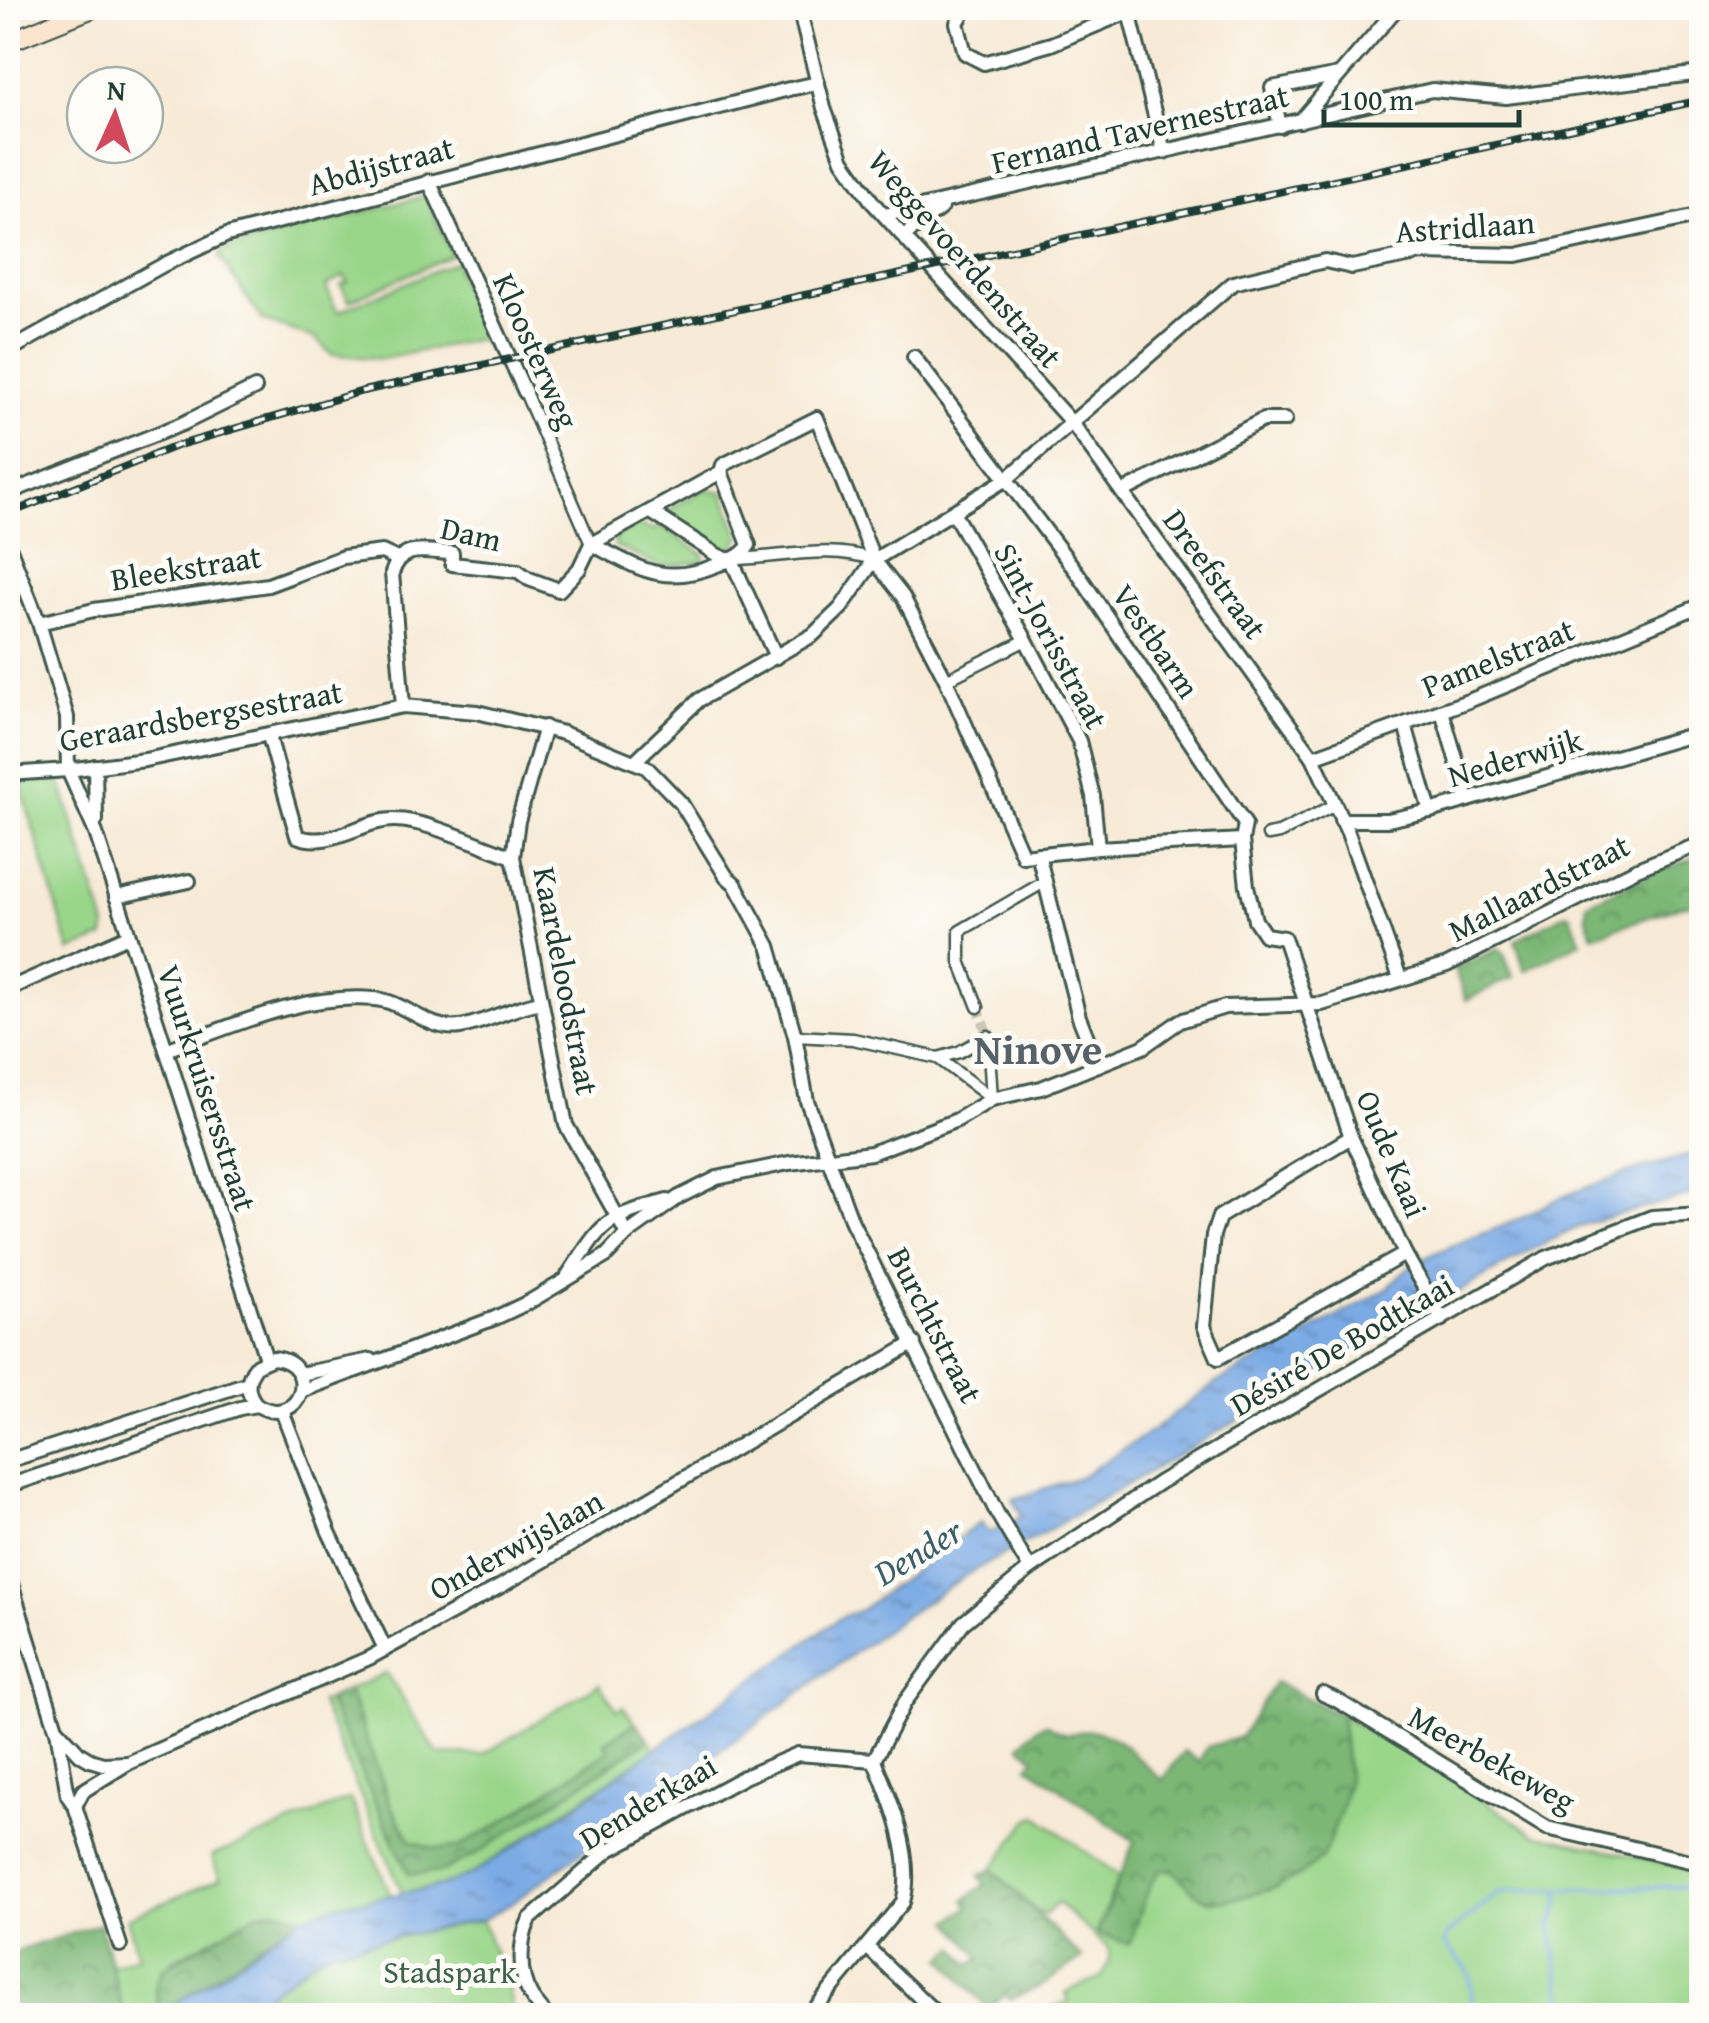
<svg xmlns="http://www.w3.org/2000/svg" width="1709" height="2023" font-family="'Gentium Book Plus',serif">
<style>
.green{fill:#9ad68a;stroke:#5c8a5f;stroke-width:2.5}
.forest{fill:url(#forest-crowns);stroke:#4d7a55;stroke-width:2.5}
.water{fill:url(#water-ripples);stroke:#4e748c;stroke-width:2.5}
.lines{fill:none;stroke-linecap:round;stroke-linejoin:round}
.stream{stroke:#7caae5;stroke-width:4}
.pedestrian-tunnel{stroke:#ccc7b6;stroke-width:10;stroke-dasharray:10 5;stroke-linecap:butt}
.pedestrian-casing{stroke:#3f574c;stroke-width:15}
.minor-casing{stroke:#3f574c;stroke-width:18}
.secondary-casing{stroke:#3f574c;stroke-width:22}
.pedestrian{stroke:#fff;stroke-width:10}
.minor{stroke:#fff;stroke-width:12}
.secondary{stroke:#fce5cf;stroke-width:18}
.rail-casing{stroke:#1f3d34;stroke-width:8}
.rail{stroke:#fdfcf7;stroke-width:4;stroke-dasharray:11;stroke-linecap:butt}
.labels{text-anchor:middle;stroke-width:10;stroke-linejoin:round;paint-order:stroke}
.street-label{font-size:32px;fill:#1f3d34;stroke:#fdfcf7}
.park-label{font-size:32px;fill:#3e634a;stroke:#fdfcf7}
.water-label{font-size:35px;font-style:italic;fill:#3b5e69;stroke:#fdfcf7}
.district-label{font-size:42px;font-weight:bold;fill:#576168;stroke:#fdfcf7}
</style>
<defs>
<pattern id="forest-crowns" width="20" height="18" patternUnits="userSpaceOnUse" patternTransform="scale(2.5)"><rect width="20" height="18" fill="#7bb776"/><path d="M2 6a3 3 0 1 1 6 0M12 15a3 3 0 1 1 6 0" fill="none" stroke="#649662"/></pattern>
<pattern id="water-ripples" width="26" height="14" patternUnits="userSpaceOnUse" patternTransform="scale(2.5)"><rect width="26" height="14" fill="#7caae5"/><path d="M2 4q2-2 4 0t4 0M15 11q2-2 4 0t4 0" fill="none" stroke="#658cba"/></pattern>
</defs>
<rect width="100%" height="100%" fill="#fdfcf7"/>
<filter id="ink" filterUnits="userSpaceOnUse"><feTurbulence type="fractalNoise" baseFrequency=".01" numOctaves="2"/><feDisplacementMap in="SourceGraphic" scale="20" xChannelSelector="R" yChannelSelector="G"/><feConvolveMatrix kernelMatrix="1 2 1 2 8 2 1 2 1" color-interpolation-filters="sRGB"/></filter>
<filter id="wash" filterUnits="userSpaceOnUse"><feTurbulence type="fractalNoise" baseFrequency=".0048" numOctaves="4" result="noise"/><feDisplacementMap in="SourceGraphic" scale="40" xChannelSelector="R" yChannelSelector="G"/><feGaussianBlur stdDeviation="2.25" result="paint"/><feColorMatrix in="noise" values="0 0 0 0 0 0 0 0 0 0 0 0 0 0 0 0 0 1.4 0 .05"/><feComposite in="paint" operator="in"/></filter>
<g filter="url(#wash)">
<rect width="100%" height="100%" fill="#f7ead6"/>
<g class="green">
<path d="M425,196L452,255L349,301L341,285L348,282L344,276L326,286L336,309L338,312L455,262L460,264L456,270L471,303L480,304L493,342L486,346L479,339L382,359L331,354L315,338L262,320L219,256L225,249Z"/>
<path d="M707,489L723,492L740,537L733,549L723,550L672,517L671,508Z"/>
<path d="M639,525L651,529L664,528L703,554L704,561L661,567L615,546V536Z"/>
<path d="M60,781L106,926L104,937L70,951L20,783Z"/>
<path d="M386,1673L438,1754L482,1755L599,1684L617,1710L623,1707L636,1723L605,1742L609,1751L498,1825L458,1847L435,1849L411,1841L392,1808L348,1690Z"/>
<path d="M327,1700L409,1874L440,1872L473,1856L649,1740L656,1749L474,1873L441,1886L403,1894L320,1702Z"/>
<path d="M1341,1715L1434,1767L1534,1834L1701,1871V2015H1031L1068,2003L1065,1992L1102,1977L1109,1962V1949L1058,1903L1045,1915L1041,1912L1039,1914L992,1869L1029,1819L1037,1816L1119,1876L1097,1933L1129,1943L1149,1887L1160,1870L1172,1869L1194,1892L1323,1856L1342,1808L1348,1778Z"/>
<path d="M350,1799L391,1896L337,1905L301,1917L273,1909L172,1960L155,1989L160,2014L124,2015L110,1965L138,1956L127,1918L220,1879L212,1856Z"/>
<path d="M482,1920L508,1988L514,2015L239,2016L326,1951Z"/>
</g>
<g class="forest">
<path d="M1701,856V903L1681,906L1593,936L1586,915L1587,903L1660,870Z"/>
<path d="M1567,913L1570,914L1581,942L1525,971L1515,940Z"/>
<path d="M1498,949L1503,952L1513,977L1466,1000L1454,969Z"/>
<path d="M1275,1682L1341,1715L1348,1778L1342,1808L1323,1857L1299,1876L1269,1890L1228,1900L1208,1901L1194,1892L1172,1869L1160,1870L1149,1887L1130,1944L1097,1934L1134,1841L1028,1766L1035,1758L1020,1745L1038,1727L1047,1724C1075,1745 1074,1725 1099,1732C1122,1738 1144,1765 1162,1780L1184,1751L1199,1762L1207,1747L1241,1737Z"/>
<path d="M348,1690L392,1808L411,1841L435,1849L458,1847L498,1825L608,1751L605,1742L636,1723L649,1740L473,1856L440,1872L409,1874L327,1700Z"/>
<path d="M992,1869L1082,1958L1043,1985L1010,2000L1006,1994L988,2009L943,1958L956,1947L969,1965L981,1958L950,1921L969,1907L964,1900L986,1884L979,1876Z"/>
<path d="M273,1909L301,1917L160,2014L155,1989L162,1969L258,1913Z"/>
<path d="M100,1924L124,2015H8V1954Z"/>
</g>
<path class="water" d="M1701,1152V1192L1585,1224L1531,1250L1042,1534L971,1572L906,1615L512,1903L482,1920L326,1951L239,2015L157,2016L229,1969L301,1917L337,1905L441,1886L474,1873L568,1811L841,1617L861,1610L981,1522L989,1533L1022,1516L1013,1499L1080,1477L1153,1430L1214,1384L1389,1288C1407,1256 1481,1236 1515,1221C1533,1212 1551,1201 1570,1194C1613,1176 1657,1164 1701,1152Z"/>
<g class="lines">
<g class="stream">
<path d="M1558,1889L1560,1901L1551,1926L1566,2016"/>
<path d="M1469,2016C1472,2001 1475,1980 1465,1967C1458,1957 1449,1954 1444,1942L1448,1934L1497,1894L1507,1891L1702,1886"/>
</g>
</g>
</g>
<g filter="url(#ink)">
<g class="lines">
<path class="pedestrian-tunnel" d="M978,1007L988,1036"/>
<g class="pedestrian-casing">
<g id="pedestrian">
<path d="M525,392L591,544"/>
<path d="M731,559C776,559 831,543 874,560"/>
<path d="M946,680L1026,640"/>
<path d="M1268,835L1279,833L1335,805"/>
<path d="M978,1007L960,961V931L1046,881"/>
<path d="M795,1036L853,1039L938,1058L959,1052L988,1036L992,1099"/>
<path d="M938,1058L992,1099"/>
</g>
</g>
<g class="minor-casing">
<g id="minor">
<path d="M799,8L824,108L843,160L873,203L1072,423L1313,757L1348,833L1400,978"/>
<path d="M966,8L957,23L965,53L984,63L1051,44L1128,12"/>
<path d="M1128,8L1164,152"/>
<path d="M794,88L818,83"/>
<path d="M1300,121L1397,8"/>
<path d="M1280,126L1272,88L1339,75"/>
<path d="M429,181L525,392"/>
<path d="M885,215L1432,90L1506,97L1702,73"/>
<path d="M904,236L942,207"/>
<path d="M8,351L165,264L227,235L789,89"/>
<path d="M914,357L1079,575L1245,824L1242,840L1247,886L1255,920L1265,935L1284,938L1351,1137L1405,1254L1442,1319"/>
<path d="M1122,492L1263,420H1285"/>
<path d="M8,493L182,424L255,388"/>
<path d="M651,512L717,555L729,560"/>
<path d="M954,514L1026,640L1079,741L1093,796L1098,848"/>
<path d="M8,544L39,623L67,717L68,770"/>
<path d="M591,544C639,568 663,587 717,565C729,560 742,557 749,545L721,472"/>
<path d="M731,559L776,657"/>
<path d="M39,623L94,610L268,585L343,557L382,552L397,559"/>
<path d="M403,706L392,573C402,543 425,552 452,553V564L518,571L529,579L559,590L579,569L591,544L721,472L723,465L817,418L874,560L903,597L946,680L1023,856L1098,848L1242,840"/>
<path d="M1442,711L1468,800"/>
<path d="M1405,725L1430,811"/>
<path d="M545,727L518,821L513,857L566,1125L627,1234"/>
<path d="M269,736L297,836C330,850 363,819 395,820C425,820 482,846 513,857"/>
<path d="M1313,757L1471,700L1702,605"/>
<path d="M634,762L699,700L813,635L841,608L874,560L1008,478L1233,283L1325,261L1352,267L1422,253L1517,255L1702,215"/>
<path d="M95,766L96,820"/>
<path d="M68,770L96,833L266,1359"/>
<path d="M8,774L68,770L145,760L403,706L477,712L563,733L646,767L681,803L726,876L735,884L769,946L795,1036L807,1101L852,1222L997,1513L1030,1569"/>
<path d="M1341,820H1388L1430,811L1702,732"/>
<path d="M1038,854L1079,1017L1098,1065"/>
<path d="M116,897L189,881"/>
<path d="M8,989L128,936"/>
<path d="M166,1050C232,1026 303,993 374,999C406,1001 428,1032 460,1027C486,1023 512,1007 541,1002"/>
<path d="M1351,1137L1219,1217L1213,1235L1204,1326L1218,1358L1405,1254"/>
<path d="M1700,1214L1702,1245"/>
<path d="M568,1275C605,1220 602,1219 667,1201"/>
<path d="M300,1374L371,1360"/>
<path d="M301,1391L495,1318L529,1302L606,1256L627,1234L679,1197L717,1178L789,1163L871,1153L957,1120L992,1099L1041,1088L1143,1047L1180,1021L1209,1012L1225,1007L1322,1004L1447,965L1637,869L1702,843"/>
<path d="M282,1411L329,1532L385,1649"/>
<path d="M8,1461L248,1383"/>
<path d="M8,1486L240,1408L257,1405C302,1431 322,1362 273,1358L257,1365C246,1378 245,1392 257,1405"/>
<path d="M8,1574L56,1728L80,1754L90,1760L103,1764L128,1763"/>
<path d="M1323,1694L1338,1701L1547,1828L1702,1864"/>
<path d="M57,1730L68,1796L75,1806L120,1945"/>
<path d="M75,1806L83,1791L128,1763L369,1658L501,1586L914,1343"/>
<path d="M867,1947L939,2016"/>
<path d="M546,2016C542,2009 535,2003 531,1996C518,1975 519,1940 530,1919L609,1850L744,1777L798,1754L874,1760"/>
<path d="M809,2016L903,1902C915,1859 891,1800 874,1760L905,1702L963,1623L1030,1569L1160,1482L1546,1258L1652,1217L1702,1214"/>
</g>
</g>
<g class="secondary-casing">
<path id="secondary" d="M8,42L93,8"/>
</g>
<use href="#pedestrian" class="pedestrian"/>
<use href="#minor" class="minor"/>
<use href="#secondary" class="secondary"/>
<g class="rail-casing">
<path id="rail" d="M8,514L176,446L363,391L1702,100"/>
</g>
<use href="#rail" class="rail"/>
</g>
</g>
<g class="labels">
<g class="street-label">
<text transform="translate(1140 129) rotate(-13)" y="11">Fernand Tavernestraat</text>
<text transform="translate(381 166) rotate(-15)" y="11">Abdijstraat</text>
<text transform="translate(1465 227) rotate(-4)" y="11">Astridlaan</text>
<text transform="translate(965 259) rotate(49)" y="11">Weggevoerdenstraat</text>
<text transform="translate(536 351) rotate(66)" y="11">Kloosterweg</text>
<text transform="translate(471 534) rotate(13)" y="11">Dam</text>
<text transform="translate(186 568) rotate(-9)" y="11">Bleekstraat</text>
<text transform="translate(1215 574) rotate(54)" y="11">Dreefstraat</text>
<text transform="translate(1051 636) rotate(62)" y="11">Sint-Jorisstraat</text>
<text transform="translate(1156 641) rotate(56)" y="11">Vestbarm</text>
<text transform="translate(1498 658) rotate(-22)" y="11">Pamelstraat</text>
<text transform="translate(201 716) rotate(-10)" y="11">Geraardsbergsestraat</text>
<text transform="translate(1515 758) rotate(-16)" y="11">Nederwijk</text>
<text transform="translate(1539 888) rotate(-27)" y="11">Mallaardstraat</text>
<text transform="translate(566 981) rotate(79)" y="11">Kaardeloodstraat</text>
<text transform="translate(207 1088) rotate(72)" y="11">Vuurkruisersstraat</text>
<text transform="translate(1392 1154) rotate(67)" y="11">Oude Kaai</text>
<text transform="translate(935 1325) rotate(63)" y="11">Burchtstraat</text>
<text transform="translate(1342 1345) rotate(-30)" y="11">Désiré De Bodtkaai</text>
<text transform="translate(516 1545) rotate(-29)" y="11">Onderwijslaan</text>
<text transform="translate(1492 1759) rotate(29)" y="11">Meerbekeweg</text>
<text transform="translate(648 1802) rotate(-31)" y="11">Denderkaai</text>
</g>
<g class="park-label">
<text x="450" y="1983">Stadspark</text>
</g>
<g class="water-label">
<text transform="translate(918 1552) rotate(-31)" y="12">Dender</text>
</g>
<g class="district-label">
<text x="1038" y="1064">Ninove</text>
</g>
</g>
<rect width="1709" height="2023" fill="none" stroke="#fdfcf7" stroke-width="40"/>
<g transform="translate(115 115) rotate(3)"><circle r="48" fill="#fdfcf7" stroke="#a4b0a9" stroke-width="2.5"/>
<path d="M0-8L18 38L0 25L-18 38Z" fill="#d1495b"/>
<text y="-15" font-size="28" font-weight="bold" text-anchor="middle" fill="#1f3d34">N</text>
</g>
<path d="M1324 110v15h195v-15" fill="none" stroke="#1f3d34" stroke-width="5"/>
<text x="1339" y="110" font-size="30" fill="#1f3d34" stroke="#fdfcf7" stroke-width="8" paint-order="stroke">100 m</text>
</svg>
